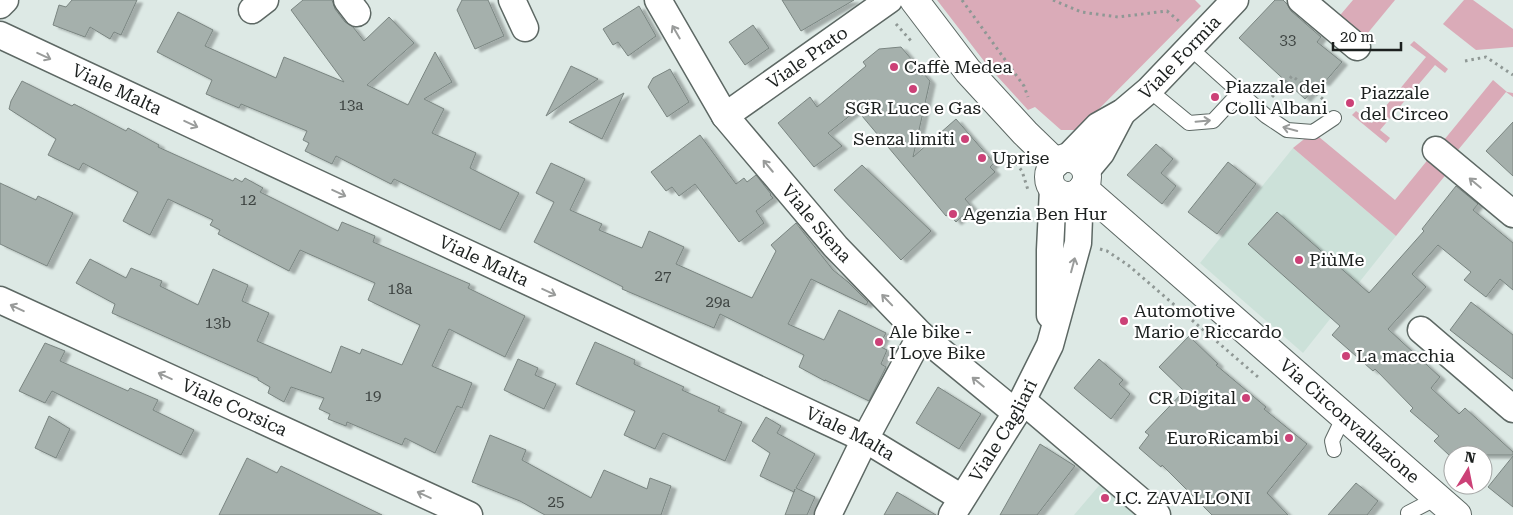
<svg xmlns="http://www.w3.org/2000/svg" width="1513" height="515" font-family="'Roboto Serif',serif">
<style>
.built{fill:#cce1d9}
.green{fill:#daabb8}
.building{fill:#a5b0ac;stroke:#7a8581;filter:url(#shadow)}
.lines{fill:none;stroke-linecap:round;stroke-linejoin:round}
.lane-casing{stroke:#5d6864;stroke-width:16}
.street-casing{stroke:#5d6864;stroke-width:29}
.primary-casing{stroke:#5d6864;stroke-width:30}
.path{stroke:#8f9895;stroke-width:3;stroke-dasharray:2.5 4;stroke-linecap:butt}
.lane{stroke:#fff;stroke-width:14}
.street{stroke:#fff;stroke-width:26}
.primary{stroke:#fff;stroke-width:28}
.oneway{stroke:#999b9a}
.poi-dot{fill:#cc4177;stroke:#fff;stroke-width:2}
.labels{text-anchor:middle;stroke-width:4.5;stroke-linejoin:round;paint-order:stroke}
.number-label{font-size:15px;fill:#3e4442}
.street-label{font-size:18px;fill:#1c201f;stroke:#fff}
.poi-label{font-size:18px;fill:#1c201f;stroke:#fff;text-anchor:start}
</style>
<defs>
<filter id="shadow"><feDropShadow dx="5.5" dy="3" stdDeviation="1" flood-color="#0004"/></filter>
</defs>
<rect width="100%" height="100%" fill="#dde9e5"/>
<g class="built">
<path d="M1293,148L1396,236L1303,353L1200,263Z"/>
<path d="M1103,481L1142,515H1074Z"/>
</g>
<g class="green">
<path d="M937,0H1195L1201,6L1091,117L1075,130H1061L1035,107L1028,110L987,65Z"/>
<path d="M1353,0H1395L1362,40L1336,20Z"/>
<path d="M1464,0H1473L1513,29V47L1476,50L1443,24Z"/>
<path d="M1414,41L1448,69L1445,73L1435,65L1380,130L1390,138L1386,143L1352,115L1356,111L1372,123L1426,57L1410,45Z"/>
<path d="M1493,80L1507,92L1513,93V97L1506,92L1458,150L1444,140Z"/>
<path d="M1313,132L1395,200L1430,157L1448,172L1396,236L1293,148Z"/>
</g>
<g class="building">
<path d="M72,0H137L121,35L114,32L110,39L90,27L85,37L53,25L59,5L66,7Z"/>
<path d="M303,0H332L335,9L345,22L353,27L364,41L389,17L414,43L367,85L408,105L435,52L452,82L424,99L444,109L432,133L476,153L470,168L519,193L500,230L394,179L391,184L336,156L332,164L305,151L309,143L303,140L307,131L241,104L239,108L206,94L212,80L157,52L178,12L213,30L205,46L276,78L284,57L344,82L291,10Z"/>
<path d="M462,0H488L504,36L475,49L457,10Z"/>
<path d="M782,0H854L801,31Z"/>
<path d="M1275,0H1283L1287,4L1291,11L1321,37L1317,42L1342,62L1324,83L1321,81L1305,99L1239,38Z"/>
<path d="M639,6L656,36L628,56L618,42L613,45L603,29Z"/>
<path d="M753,25L769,48L745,65L729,42Z"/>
<path d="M901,47L930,81L913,157L956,119L994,163L990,167L995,172L965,199L972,207L956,222L949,214L946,216L857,110L828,133L842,146L814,167L778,123L810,97L817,107L866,66L863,62L879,49Z"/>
<path d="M571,66L598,79L546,116Z"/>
<path d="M670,69L689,102L667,117L648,87L653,78Z"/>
<path d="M22,81L72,106L74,104L126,131L128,128L159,145L158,147L233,181L235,178L242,182L245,178L263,188L260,192L338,231L342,222L375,236L373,242L470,284L468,288L525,316L505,357L449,329L432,366L472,383L462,408L457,406L435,453L405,438L402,445L347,422L346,426L328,419L330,414L319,409L324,398L291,387L284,402L268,393L270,387L258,380V378L112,313L115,304L76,283L90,259L126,278L131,268L162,281L160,286L198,305L213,269L248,285L242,301L269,313L257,341L331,373L341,346L360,354L362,349L402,365L420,325L368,300L375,283L300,250L289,271L218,234L220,230L210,225L213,220L168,199L150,235L123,221L138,192L83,163L79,170L48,155L56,139L9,109L11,101Z"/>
<path d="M624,93L602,139L569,122Z"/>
<path d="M1513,122V176L1486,151Z"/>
<path d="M700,135L736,184L744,178L747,182L756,175L771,194L770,195L773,198L756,211L764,223L739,242L695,184L679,196L672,187L666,191L651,172Z"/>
<path d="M1156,144L1173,159L1161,173L1176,186L1162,204L1127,175Z"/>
<path d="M1228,162L1256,184L1217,234L1188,212Z"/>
<path d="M551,163L585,179L570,210L602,224L599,230L642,248L649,231L684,247L676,264L752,298L776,251L771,245L796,223L833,270L848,282L868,302L866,305L811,279L788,324L824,340L839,310L886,333L879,346L887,350L881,364L886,367L869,401L825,380V381L799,367L804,355L720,314L714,328L622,289L623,287L534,242L554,202L536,193Z"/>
<path d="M862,165L931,231L901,260L834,190Z"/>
<path d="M0,183L36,200L38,196L73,213L47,266L0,244Z"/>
<path d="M1456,186L1478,204L1473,210L1513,243V290L1500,279L1486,297L1464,280L1471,272L1438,245L1412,274L1426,287L1388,329L1440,377L1431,388L1459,414L1465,408L1513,452V455H1449L1434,441L1439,436L1410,411L1413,408L1375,369L1373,371L1332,335L1340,326L1248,244L1277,212L1369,293L1424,231L1422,229Z"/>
<path d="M1471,302L1513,335V379L1450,330Z"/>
<path d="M1189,336L1218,364L1216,365L1266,407L1264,409L1307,444L1267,493L1288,515H1212L1162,465L1161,467L1139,448L1149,435L1145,432L1184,391L1159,367Z"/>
<path d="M595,342L635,360L634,364L684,387L682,390L720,407L718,411L742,422L725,461L663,433L655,449L624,435L635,411L576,384Z"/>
<path d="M45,343L65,351L60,361L128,391L130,388L158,400L153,410L194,430L181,455L52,391L45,403L19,391Z"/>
<path d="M518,359L538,368L535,375L556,384L544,409L504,390Z"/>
<path d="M1099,359L1123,380L1119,384L1130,394L1111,419L1074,388Z"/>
<path d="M938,387L981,414L959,449L916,423Z"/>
<path d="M49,416L70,429L56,458L35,448Z"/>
<path d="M766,417L781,426L777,433L815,454L796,488L815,497L807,515H785L795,489L794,492L760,476L770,453L752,441Z"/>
<path d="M490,435L526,450L522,460L591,498L604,470L647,489L650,478L671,486L661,515H545L520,501L472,482Z"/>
<path d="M1040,444L1075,466L1037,515H1000Z"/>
<path d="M1513,456V507L1488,487Z"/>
<path d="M247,458L277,473L281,466L382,515H219Z"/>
<path d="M1356,483L1378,501L1367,515H1328Z"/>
<path d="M897,492L936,515H884Z"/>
</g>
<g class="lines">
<g class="lane-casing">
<g id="lane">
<path d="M1190,48L1266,116L1287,130L1313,132L1334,118"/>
<path d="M1149,90L1189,123L1213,121L1240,92"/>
<path d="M1334,450L1332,441L1344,416"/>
<path d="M1408,513L1437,498"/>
</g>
</g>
<g class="street-casing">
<g id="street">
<path d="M347,0L357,13"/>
<path d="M512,0L525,28"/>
<path id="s1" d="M658,0L725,116L836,247L921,335L1016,413"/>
<path d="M1301,0L1357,47"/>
<path d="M0,5L5,0"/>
<path d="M252,10L265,0"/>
<path id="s2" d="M0,35L865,439L962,498"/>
<path id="s3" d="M725,116L889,0"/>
<path d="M1436,150L1513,214"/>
<path id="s4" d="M1067,158L1098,126L1123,112L1149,90L1235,0"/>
<path d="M1086,171L1101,153L1122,113"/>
<path id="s5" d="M0,300L469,515"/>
<path d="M1050,315V250L1053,189"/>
<path d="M1421,330L1513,409"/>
<path d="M1023,401L1157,515"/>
<path d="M828,515L865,439L921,335"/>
<path id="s6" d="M952,515L1016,413L1050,345L1078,243L1080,192"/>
</g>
</g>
<g class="primary-casing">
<g id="primary">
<path d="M914,0L968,71L1025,133L1056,163"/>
<circle cx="1068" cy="177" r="19"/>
<path id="s7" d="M1083,188L1457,515"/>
</g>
</g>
<g class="path">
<path d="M962,0L1024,86L1028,97"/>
<path d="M1053,0L1081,12L1118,17L1167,11L1180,22"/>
<path d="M896,24L912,42"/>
<path d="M1465,61L1486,57L1513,75"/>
<path d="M1272,97L1292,76L1327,102"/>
<path d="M1012,158L1022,171L1028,190"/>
<path d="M1100,249L1107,251L1128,265L1258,377"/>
</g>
<use href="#lane" class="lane"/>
<use href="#street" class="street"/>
<use href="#primary" class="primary"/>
</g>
<defs><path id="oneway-shaft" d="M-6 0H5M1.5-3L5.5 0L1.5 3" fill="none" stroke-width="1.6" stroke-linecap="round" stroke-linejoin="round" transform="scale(1.25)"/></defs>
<g class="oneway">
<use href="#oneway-shaft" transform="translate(676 32) rotate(-120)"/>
<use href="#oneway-shaft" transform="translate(44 56) rotate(25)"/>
<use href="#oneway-shaft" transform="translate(1203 121) rotate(-5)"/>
<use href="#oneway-shaft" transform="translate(191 124) rotate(25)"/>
<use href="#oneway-shaft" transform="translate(1290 129) rotate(-165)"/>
<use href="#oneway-shaft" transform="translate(768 166) rotate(-130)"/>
<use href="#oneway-shaft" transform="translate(1475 183) rotate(-140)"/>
<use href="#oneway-shaft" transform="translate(339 193) rotate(25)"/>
<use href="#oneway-shaft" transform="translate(1073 265) rotate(-75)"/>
<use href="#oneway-shaft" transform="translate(549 292) rotate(25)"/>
<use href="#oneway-shaft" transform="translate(887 300) rotate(-134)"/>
<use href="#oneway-shaft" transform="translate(17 308) rotate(-155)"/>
<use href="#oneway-shaft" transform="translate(165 376) rotate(-155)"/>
<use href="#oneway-shaft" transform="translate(978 382) rotate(-141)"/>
<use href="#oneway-shaft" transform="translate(424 495) rotate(-155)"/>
</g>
<g class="poi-dot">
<circle cx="894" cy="67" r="5"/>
<circle cx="913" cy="89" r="5"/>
<circle cx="1215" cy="97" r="5"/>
<circle cx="1350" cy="103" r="5"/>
<circle cx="965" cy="139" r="5"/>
<circle cx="982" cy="158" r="5"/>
<circle cx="953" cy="214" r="5"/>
<circle cx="1299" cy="260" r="5"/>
<circle cx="1124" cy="321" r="5"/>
<circle cx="879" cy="342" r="5"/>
<circle cx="1346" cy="356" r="5"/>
<circle cx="1246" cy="398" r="5"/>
<circle cx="1289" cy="438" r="5"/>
<circle cx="1105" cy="498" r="5"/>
</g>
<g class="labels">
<g class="number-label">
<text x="1288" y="45">33</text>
<text x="351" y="110">13a</text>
<text x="248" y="205">12</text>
<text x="663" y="281">27</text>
<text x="400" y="294">18a</text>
<text x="718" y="307">29a</text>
<text x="218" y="328">13b</text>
<text x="373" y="401">19</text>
<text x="556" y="507">25</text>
</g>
<g class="street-label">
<text dy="6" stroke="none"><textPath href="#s4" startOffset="152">Viale Formia</textPath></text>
<text dy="6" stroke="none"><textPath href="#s3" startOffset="101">Viale Prato</textPath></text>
<text dy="6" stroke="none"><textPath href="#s2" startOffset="129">Viale Malta</textPath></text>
<text dy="6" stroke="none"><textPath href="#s1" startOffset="275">Viale Siena</textPath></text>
<text dy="6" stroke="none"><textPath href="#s2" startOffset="534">Viale Malta</textPath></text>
<text dy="6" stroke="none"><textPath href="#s5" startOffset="258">Viale Corsica</textPath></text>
<text dy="6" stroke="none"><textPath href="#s7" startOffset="354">Via Circonvallazione</textPath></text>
<text dy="6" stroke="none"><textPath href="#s6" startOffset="99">Viale Cagliari</textPath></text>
<text dy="6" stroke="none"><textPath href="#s2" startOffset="939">Viale Malta</textPath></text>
</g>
<g class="poi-label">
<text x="904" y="73">Caffè Medea</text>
<text x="1225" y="93">Piazzale dei<tspan x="1225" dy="21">Colli Albani</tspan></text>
<text x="1360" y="99">Piazzale<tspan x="1360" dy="21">del Circeo</tspan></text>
<text x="913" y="114" text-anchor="middle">SGR Luce e Gas</text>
<text x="955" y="145" text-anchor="end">Senza limiti</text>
<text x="992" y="164">Uprise</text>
<text x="963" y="220">Agenzia Ben Hur</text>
<text x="1309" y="266">PiùMe</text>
<text x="1134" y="317">Automotive<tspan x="1134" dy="21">Mario e Riccardo</tspan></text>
<text x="889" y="338">Ale bike -<tspan x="889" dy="21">I Love Bike</tspan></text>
<text x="1356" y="362">La macchia</text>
<text x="1236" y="404" text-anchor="end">CR Digital</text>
<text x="1279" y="444" text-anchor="end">EuroRicambi</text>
<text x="1115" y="504">I.C. ZAVALLONI</text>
</g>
</g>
<g transform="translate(1468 470) rotate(10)"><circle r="24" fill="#ffffff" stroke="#a4a6a5"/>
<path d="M0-4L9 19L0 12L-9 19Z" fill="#cc4177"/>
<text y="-8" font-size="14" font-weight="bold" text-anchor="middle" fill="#1c201f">N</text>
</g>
<path d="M1333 42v8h68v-8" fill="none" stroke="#1c201f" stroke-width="2.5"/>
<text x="1340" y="42" font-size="15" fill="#1c201f" stroke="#ffffff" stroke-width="4" paint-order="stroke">20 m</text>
</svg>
